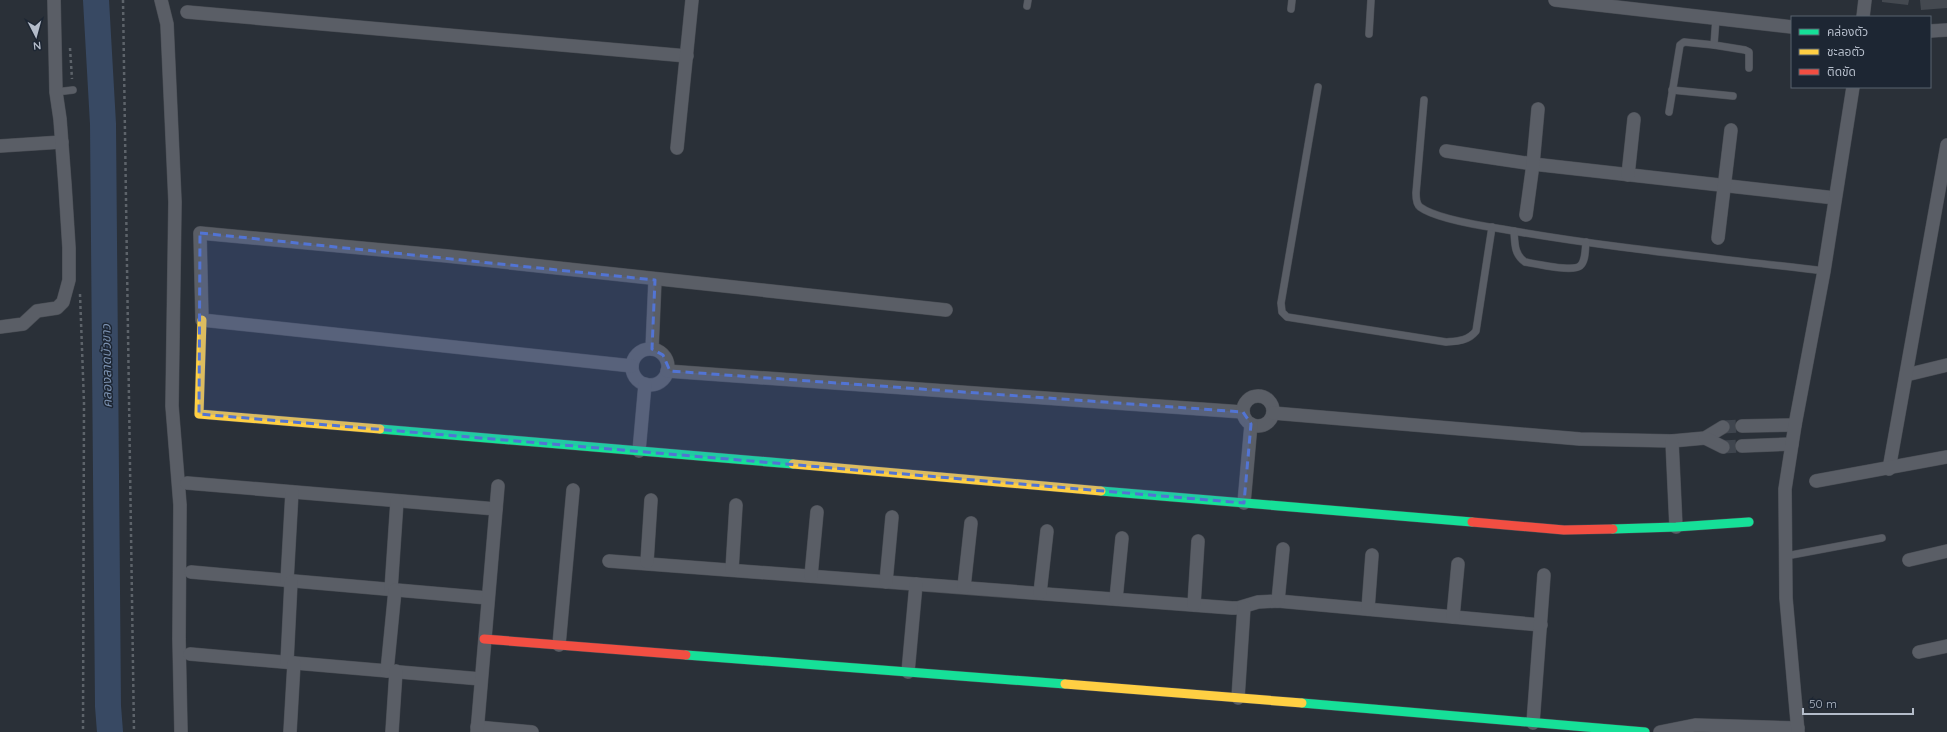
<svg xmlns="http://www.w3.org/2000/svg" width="1947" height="732" font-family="Quicksand,'Noto Sans Thai',sans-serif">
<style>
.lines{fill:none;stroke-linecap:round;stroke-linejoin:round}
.river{stroke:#384963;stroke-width:26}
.building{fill:#444950}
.street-tunnel{stroke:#3f454e;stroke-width:13;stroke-dasharray:13 6;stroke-linecap:butt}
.lane-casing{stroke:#484c53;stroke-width:8}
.street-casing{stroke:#484c53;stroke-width:14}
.fast-casing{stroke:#484c53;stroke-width:10}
.slow-casing{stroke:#484c53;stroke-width:10}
.jam-casing{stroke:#484c53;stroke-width:10}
.path{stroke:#5d636a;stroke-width:2.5;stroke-dasharray:3 3;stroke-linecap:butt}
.lane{stroke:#5a5e66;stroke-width:7}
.street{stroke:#5a5e66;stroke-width:13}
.fast{stroke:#16e098;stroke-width:9}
.slow{stroke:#ffcf43;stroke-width:9}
.jam{stroke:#f24e42;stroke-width:9}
.marked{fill:#5274d3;fill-opacity:0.2;stroke:#5274d3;stroke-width:3;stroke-dasharray:8 5;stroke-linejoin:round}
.labels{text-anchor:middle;stroke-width:3;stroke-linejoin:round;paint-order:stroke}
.water-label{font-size:13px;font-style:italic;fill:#7c92b1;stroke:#1d2633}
</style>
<rect width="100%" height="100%" fill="#2a3038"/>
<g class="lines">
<path class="river" d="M96,0L103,124L108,706L110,732"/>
</g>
<g class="building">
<path d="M1882,0H1909L1908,5L1882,2Z"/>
<path d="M1920,0H1947V8L1921,10Z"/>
</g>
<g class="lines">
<g class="street-tunnel">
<path d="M1723,427L1742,426"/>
<path d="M1723,447L1742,446"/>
</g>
<g class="lane-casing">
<g id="lane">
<path d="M1027,6L1028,0"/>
<path d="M1291,9L1292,0"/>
<path d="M1716,18L1714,45L1745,50L1749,52V68"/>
<path d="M1369,34L1371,0"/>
<path d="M1318,87L1281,303L1282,312L1287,317L1446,342C1458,341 1468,341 1476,331L1492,227"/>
<path d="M1672,90L1733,96"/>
<path d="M56,92L73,90"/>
<path d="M1424,100L1416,193C1416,197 1416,204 1420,207C1436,219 1482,226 1502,229C1608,248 1717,258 1824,271"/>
<path d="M1669,112L1680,45L1684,42L1714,45"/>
<path d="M1514,231C1515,244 1514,254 1525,262C1536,264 1573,272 1580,266C1586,261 1585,249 1586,242"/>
<path d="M1786,556L1882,538"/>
</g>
</g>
<g class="street-casing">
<g id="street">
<path d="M161,0L167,24L175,202L172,406L180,505L179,639L181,732"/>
<path d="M1555,0L1792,27"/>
<path d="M187,12L687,56"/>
<path d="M1863,17L1865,0"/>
<path d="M1930,31L1947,30"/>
<path d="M0,146L62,142"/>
<path d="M677,148L692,0"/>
<path d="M1446,151L1533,164L1835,198"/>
<path d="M1628,175L1634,119"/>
<path d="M1526,215L1533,164L1538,109"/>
<path d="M1718,238L1731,130"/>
<path d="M0,327L23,324L37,311L57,308L63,302L69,280V248L65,185L60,119L56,92L54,0"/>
<path d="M652,349L655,280"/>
<circle cx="650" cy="367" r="18"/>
<path d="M632,366L202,320L200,233L447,256L946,310"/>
<path d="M667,371C859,386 1051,398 1243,412"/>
<path d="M1906,375L1947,365"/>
<circle cx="1258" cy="411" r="15"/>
<path d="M1273,413L1580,439L1672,441L1705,438L1723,427"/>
<path d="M1742,426L1795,425"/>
<path d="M1705,438L1723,447"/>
<path d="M1672,441L1676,527"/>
<path d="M1742,446L1792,444"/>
<path d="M639,451L645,384"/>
<path d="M1889,469L1947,145"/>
<path d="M1816,481L1947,457"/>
<path d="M187,483L496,509"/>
<path d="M1244,503L1251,424"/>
<path d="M1909,560L1947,551"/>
<path d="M609,561L1232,608H1238L1258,602L1278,601L1541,625"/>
<path d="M647,562L651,500"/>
<path d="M732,570L736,505"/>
<path d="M191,572L488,598"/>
<path d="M811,576L817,512"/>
<path d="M287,581L292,492"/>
<path d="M886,582L892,517"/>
<path d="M964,587L971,523"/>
<path d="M391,590L397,501"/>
<path d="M1040,593L1047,531"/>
<path d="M1116,599L1122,538"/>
<path d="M1278,601L1283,549"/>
<path d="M1194,605L1198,541"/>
<path d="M1368,609L1372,555"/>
<path d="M1453,617L1458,564"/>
<path d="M559,645L573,490"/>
<path d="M1919,652L1947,646"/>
<path d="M190,654L481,679"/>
<path d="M287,662L291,582"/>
<path d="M387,671L395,590"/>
<path d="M908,672L916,584"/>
<path d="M1238,698L1244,607"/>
<path d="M1533,723L1544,575"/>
<path d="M477,727L532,732"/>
<path d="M290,732L294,663"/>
<path d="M392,732L396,671"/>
<path d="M477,732L498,486"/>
<path d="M1660,732L1695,725L1798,728"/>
<path d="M1798,732L1786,598L1785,489L1795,425L1824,271L1853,87"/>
</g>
</g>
<g class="fast-casing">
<g id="fast">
<path d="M380,429L793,464"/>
<path d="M1101,491L1472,522"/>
<path d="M1613,529L1676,527L1749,522"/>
<path d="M686,655L1065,684"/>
<path d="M1302,703L1645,732"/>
</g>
</g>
<g class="slow-casing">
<g id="slow">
<path d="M202,320L199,414L380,429"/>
<path d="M793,464L1101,491"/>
<path d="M1065,684L1302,703"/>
</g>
</g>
<g class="jam-casing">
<g id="jam">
<path d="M1472,522L1564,530L1613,529"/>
<path d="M484,639L686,655"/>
</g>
</g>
<g class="path">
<path d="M123,0L134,732"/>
<path d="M70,48L72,79"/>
<path d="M80,294L84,403L83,732"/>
</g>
<use href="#lane" class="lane"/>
<use href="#street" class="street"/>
<use href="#fast" class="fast"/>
<use href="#slow" class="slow"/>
<use href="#jam" class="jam"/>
</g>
<path class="marked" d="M200,233L655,280L652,349L663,355L670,371L1243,412L1251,424L1244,503L199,414Z"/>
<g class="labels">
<g class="water-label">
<text transform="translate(106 366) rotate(-91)" y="5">คลองลาดบัวขาว</text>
</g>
</g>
<rect x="1791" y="16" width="140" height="72" fill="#1d2633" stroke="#59626f"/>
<rect x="1799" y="29" width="20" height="6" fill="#16e098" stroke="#59626f"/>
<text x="1827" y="36" font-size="12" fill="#b4bcc9">คล่องตัว</text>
<rect x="1799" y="49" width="20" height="6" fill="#ffcf43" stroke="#59626f"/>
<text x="1827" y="56" font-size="12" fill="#b4bcc9">ชะลอตัว</text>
<rect x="1799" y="69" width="20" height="6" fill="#f24e42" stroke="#59626f"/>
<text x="1827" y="76" font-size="12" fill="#b4bcc9">ติดขัด</text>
<g transform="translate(36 36) rotate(174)" stroke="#1d2633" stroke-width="3" paint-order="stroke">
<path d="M0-3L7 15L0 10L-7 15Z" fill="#b4bcc9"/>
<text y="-6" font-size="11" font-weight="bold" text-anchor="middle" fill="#b4bcc9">N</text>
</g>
<path d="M1803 708v6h110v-6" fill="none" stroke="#b4bcc9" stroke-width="2"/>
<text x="1809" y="708" font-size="12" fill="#b4bcc9" stroke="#1d2633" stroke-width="3" paint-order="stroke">50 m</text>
</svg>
